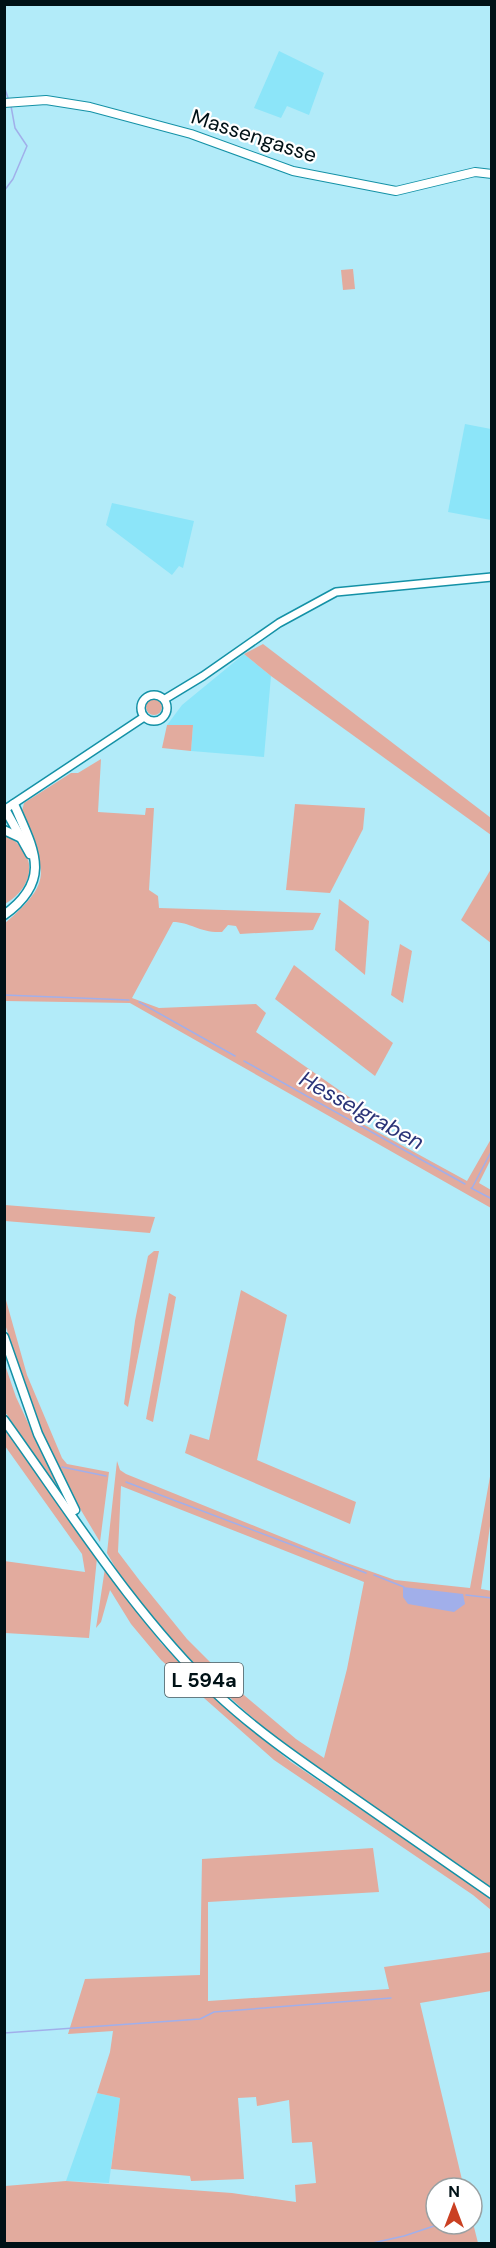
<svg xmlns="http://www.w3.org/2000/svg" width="496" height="2248" font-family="'DM Sans',sans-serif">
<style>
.built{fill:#8ce5f9}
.green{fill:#e2ab9e;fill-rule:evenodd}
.water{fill:#a1afea}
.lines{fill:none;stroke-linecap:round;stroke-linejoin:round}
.stream{stroke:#a1afea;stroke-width:1.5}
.tertiary-casing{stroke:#1491a6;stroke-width:10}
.secondary-casing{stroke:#1491a6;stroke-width:10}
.primary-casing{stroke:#1491a6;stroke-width:11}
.trunk-casing{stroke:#1491a6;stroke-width:11}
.tertiary{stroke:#fff;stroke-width:7}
.secondary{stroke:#fff;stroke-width:8}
.primary{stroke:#fff;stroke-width:8}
.trunk{stroke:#fff;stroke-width:8}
.labels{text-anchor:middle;stroke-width:4.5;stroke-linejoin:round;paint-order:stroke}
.shield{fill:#fff;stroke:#4c585c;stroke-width:1.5}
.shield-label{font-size:20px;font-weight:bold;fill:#001116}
.street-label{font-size:21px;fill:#001116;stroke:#fff}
.water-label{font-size:22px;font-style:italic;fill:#2b3478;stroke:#fff}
</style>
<rect width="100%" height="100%" fill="#b2ebf9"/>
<g class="built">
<path d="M279,51L324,73L309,115L287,106L281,118L254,108Z"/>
<path d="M465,424L491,429V520L448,512Z"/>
<path d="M112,503L194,521L183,568L179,566L172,575L106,525Z"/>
<path d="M244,654L271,676L264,757L191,751L193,725H167L182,705Z"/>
<path d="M97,2093L120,2098L109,2183L66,2181Z"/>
</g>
<g class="green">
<path d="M353,269L355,289L343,290L341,270Z"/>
<path d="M263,644L491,818V835L271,676L244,654Z"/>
<circle cx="154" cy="707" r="8"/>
<path d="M167,725H193L191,751L162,748Z"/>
<path d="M101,759L98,812L145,815L146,808H154L149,890L158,896L159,908L321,913L313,930L240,934L236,926L228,925L222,932C200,933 190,922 173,922L132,998L159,1008L256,1004L266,1013L256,1032L359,1104L352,1118L467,1181L491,1139V1159L479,1183L491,1190V1208L130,1003L5,1001V923C60,876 40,870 22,811L24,803L71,773H78Z"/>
<path d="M295,804L365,808L363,829L330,893L286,890Z"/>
<path d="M4,834C38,851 37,885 5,904Z"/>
<path d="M491,869V943L461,920Z"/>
<path d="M339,899L369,921L365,975L335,950Z"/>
<path d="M400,944L412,951L403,1003L391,995Z"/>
<path d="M294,965L393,1043L375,1076L275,999Z"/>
<path d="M5,1205L155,1217L150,1233L5,1221Z"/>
<path d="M154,1251H159L128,1407L124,1404L135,1321L148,1256Z"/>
<path d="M241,1290L287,1315L257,1460L356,1502L350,1524L185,1453L190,1434L209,1440Z"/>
<path d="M4,1293L27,1375L62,1458L67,1464L109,1472L100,1542L60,1475L34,1416L5,1324Z"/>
<path d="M169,1293L176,1297L153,1422L146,1419Z"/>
<path d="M4,1362L16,1397L62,1496L5,1412Z"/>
<path d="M5,1427L97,1558L89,1638L5,1633L4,1561L85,1572L82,1554L5,1446Z"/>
<path d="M117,1461L120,1470L126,1474L341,1561L395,1580L470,1588L491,1471V1519L481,1589L492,1591L491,1889L267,1731L196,1667L159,1627L119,1574L107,1553ZM121,1486L364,1582L347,1669L324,1758L296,1739L238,1690L187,1639L140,1581L118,1552Z"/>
<path d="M105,1568L161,1643L253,1731L291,1762L470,1883L491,1900V1910L473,1895L274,1760L161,1660L131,1624L110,1590L101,1622L96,1628Z"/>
<path d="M373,1848L379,1892L208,1902V2001L389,1989L384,1967L491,1952V1991L420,2003L464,2188H436V2224H472V2219L478,2243H5V2186L66,2181L232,2193L296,2202L295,2185L316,2183L312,2142L292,2143L289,2100L257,2106L256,2097L238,2098L244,2179L191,2181L190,2176L111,2169L120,2098L97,2093L110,2052L113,2031L68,2034L85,1979L200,1975L202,1859Z"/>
</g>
<path class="water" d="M403,1587L463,1594L465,1604L454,1612L408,1604L403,1597Z"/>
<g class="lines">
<g class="stream">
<path d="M4,86L8,98"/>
<path d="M4,191L13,179L27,146L15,128L11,106"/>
<path d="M4,995L129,1000"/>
<path d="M139,1002L235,1056"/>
<path d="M244,1061L465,1184"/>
<path d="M471,1188L492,1199"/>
<path d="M472,1188L492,1150"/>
<path d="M62,1467L106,1476"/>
<path d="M126,1482L366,1573"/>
<path d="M374,1575L404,1587"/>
<path d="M466,1595L492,1598"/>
<path d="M4,2033L200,2019L214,2012L391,1998"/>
<path d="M368,2244L404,2236L440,2224"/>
</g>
<g class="tertiary-casing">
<g id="tertiary">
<circle cx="154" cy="708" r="13"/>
<path d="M165,699L203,676L279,623L336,592L492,577"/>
<path d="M4,810L144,717"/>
</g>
</g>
<g class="secondary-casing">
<path id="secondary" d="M4,103L46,100L90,107L191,134L293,171L396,191L475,172L492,174"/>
</g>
<g class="primary-casing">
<path id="primary" d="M338,1787L492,1894"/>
</g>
<g class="trunk-casing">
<g id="trunk">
<path d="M5,809L30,854"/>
<path d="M4,830L21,838"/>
<path d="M4,915C53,880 34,850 14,804"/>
<path d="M4,1337L38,1434L75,1510"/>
<path d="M4,1420C71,1513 133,1613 216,1693C253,1728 296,1758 338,1787"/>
</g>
</g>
<use href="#tertiary" class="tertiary"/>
<use href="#secondary" class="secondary"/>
<use href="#primary" class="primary"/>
<use href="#trunk" class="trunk"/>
</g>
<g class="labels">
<rect class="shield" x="165" y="1663" width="78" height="34" rx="4.5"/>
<g class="shield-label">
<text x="204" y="1687">L 594a</text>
</g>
<g class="street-label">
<text transform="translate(254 136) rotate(18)" y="7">Massengasse</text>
</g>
<g class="water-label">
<text transform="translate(362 1110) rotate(29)" y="8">Hesselgraben</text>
</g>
</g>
<rect width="496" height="2248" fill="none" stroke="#001116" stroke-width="12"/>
<g transform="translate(454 2206)"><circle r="28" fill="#ffffff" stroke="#99a0a2" stroke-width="1.5"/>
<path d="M0-4.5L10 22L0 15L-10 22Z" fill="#ca4022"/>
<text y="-9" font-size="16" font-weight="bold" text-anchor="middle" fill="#001116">N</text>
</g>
</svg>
